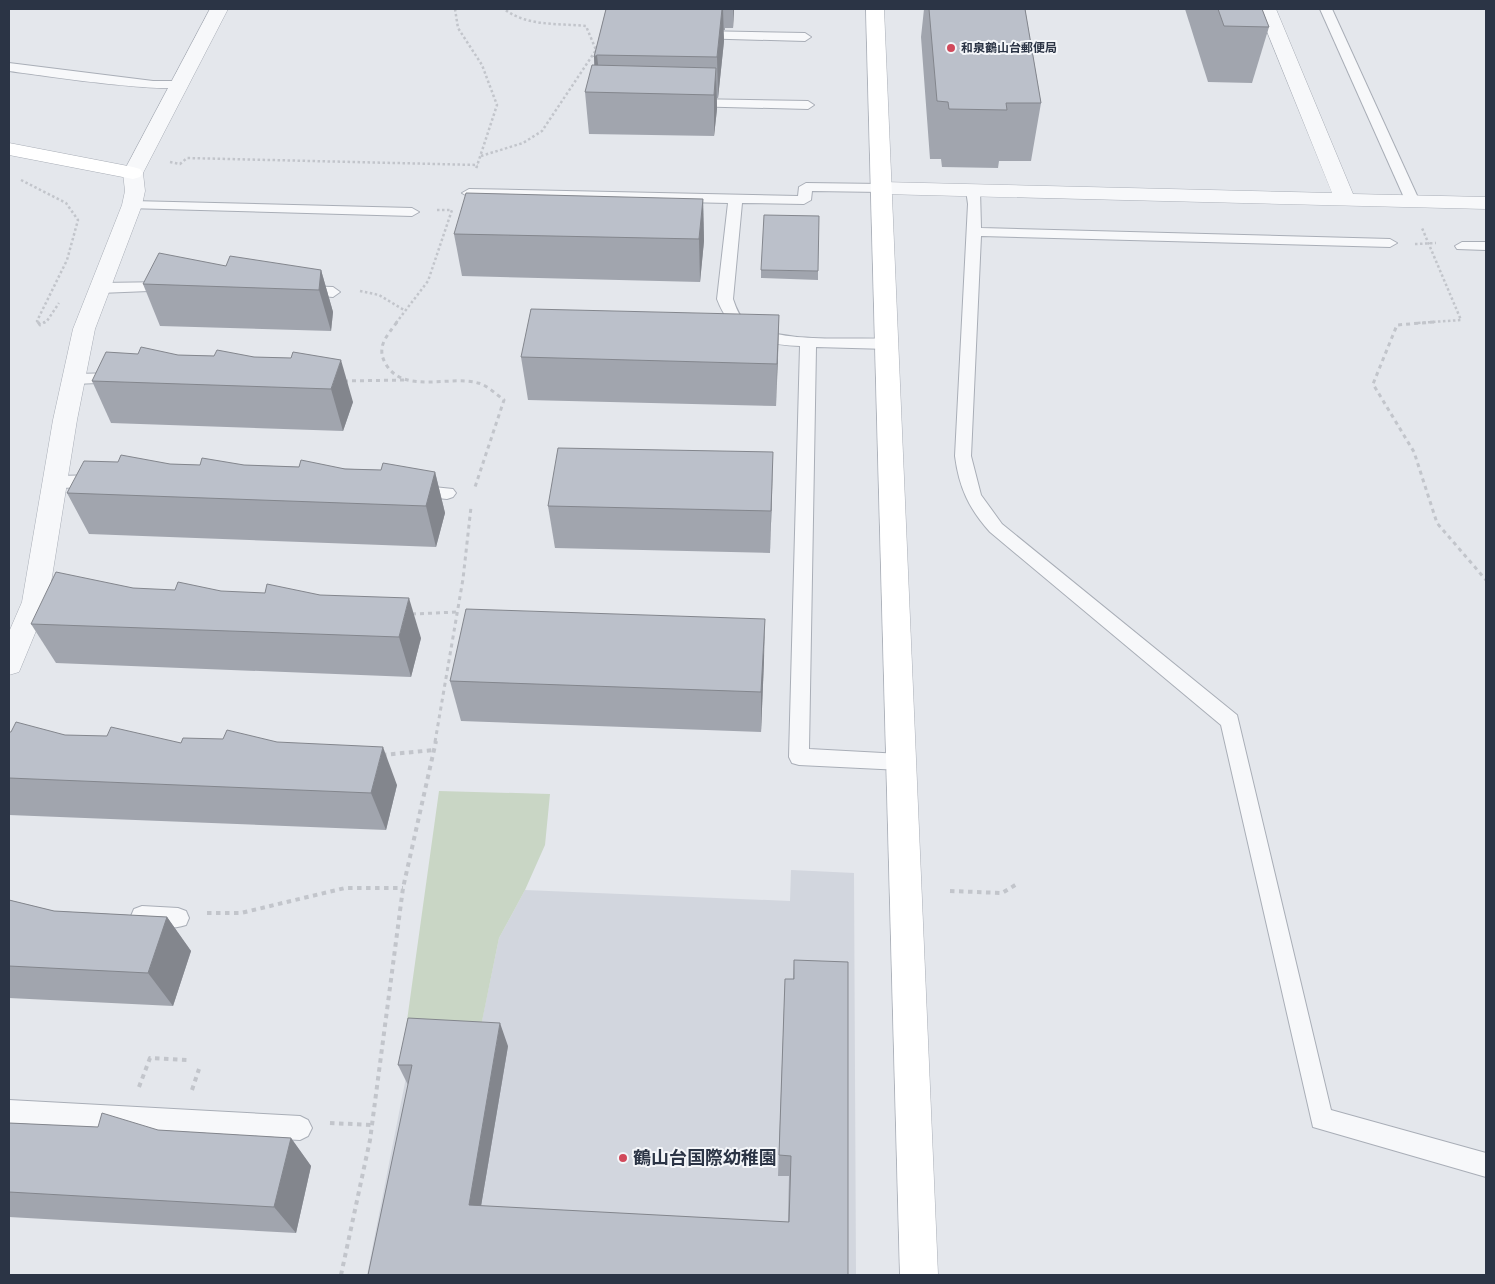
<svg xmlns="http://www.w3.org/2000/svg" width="1495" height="1284" font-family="Ubuntu,'Noto Sans JP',sans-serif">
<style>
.built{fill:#d2d6de}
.green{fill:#c9d6c5}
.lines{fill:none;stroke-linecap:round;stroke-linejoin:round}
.lane-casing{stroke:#a9aeb7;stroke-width:2}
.street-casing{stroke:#a9aeb7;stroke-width:1}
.secondary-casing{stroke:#a9aeb7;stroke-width:1}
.path-far2{stroke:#c2c5cb;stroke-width:2.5;stroke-dasharray:2.5 2.5;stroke-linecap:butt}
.path-far1{stroke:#c2c5cb;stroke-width:3;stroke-dasharray:4 4;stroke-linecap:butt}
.path{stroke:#c2c5cb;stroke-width:4;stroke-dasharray:4.5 4.5;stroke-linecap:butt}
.lane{fill:#f7f8fa;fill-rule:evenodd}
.street{fill:#f7f8fa;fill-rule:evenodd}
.secondary{fill:#fff;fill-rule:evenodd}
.wall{fill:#a1a5ae}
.shaded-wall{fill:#83868d}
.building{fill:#bbc0ca;stroke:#83868d}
.poi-dot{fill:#d1495b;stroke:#f4f6f9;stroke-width:2}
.labels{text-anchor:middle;stroke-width:4;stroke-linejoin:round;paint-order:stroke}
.far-poi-label{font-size:12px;font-weight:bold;fill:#2b3445;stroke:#f4f6f9;text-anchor:start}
.near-poi-label{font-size:18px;font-weight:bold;fill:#2b3445;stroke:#f4f6f9;text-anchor:start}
</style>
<rect width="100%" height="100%" fill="#e4e7ec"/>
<path class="built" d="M791,870L854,873L856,1275H367L414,1037L478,1040L499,938L525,890L790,901Z"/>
<path class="green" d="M439,791L550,794L545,845L525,890L499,938L478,1041L405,1035Z"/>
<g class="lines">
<g class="lane-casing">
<g id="lane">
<path d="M1320,9H1332L1420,202L1418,205H1408L1406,202Z"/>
<path d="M699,31L805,33L811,37L805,41L695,38L693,35Z"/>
<path d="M9,63L153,81H179L185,85C176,96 32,74 9,71Z"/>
<path d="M691,99L808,101L814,105L808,109L686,106L685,103Z"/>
<path d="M806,183L882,184L889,188L882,192L812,191L811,200L804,204L742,203L733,299C736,308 739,316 746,322C774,344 852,337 888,339L896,344L888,349L816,347L809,749L901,754L908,756L911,762L908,768L901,770L799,765L792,763L789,757L800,346C761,344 732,339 717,299L728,203L469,197L462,193L469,189L798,196L799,187Z"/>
<path d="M973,186L980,190L981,228L1390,239L1397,243L1390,247L981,236L971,456L981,495L1002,524L1237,715L1331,1110L1486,1153V1177L1313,1127L1221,725L990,532C969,509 959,487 955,456L968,204L966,190Z"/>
<path d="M132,201L412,208L419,212L412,216L127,208L125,205Z"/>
<path d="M1462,242H1486V250L1457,249L1455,246Z"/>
<path d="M168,282L173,284L175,287L173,290L100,293L93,288L100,283Z"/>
<path d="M303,286L333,287L340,292L333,297L298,294L296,291L298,288Z"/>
<path d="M117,373L123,374L125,378L123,382L74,384L68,383L66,379L68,375L74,374Z"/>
<path d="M100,475L106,477L109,481L106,485L100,487L56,488L50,486L47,482L50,478L56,476Z"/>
<path d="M414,485L453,489L456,493L453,497L447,499L408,495L405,491L408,487Z"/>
<path d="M142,906L178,908L186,911L189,918L186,925C171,930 149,928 134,923L131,916L134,909Z"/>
<path d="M9,1100L300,1116L308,1120L312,1128L308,1136L300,1140L9,1124Z"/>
</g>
</g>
<g class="street-casing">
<g id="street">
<path d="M210,9H228L143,173L145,191L142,205L95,329L77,420L48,602L19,672L9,675V632L22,602L53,420L73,329L122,205L125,191L123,173Z"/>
<path d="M1258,9H1276L1353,194L1486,197V209L882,194L875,192L872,188L875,184L882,182L1332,193Z"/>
</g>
</g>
<g class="secondary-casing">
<g id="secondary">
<path d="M866,9H884L938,1275H900Z"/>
<path d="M9,143L133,167L140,169L143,173L140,177L133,179L9,155Z"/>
</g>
</g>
<g class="path-far2">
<path d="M455,9L458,28L482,65L497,105L476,169"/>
<path d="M481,156L523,143L542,131L596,50L586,26C558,23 528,27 504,9"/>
<path d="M170,162L180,164L187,158L478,165"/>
<path d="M21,180L66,203L78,220L67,260L37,321L39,323"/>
<path d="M437,210H451"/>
<path d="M1415,244L1436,243"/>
<path d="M360,291L379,295L404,310"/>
<path d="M43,323L47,321L59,303"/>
<path d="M396,323L428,281L452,210"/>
<path d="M1418,323L1461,320L1422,228"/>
</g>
<g class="path-far1">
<path d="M38,322L40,325L45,322"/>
<path d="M397,322C386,337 375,348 387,366C406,394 450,375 478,383C487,385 497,395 504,400L475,487"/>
<path d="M1434,322L1397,325L1373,384L1414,452L1437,523L1486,580"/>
<path d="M344,381L405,380"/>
<path d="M412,614L458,612"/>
<path d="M435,742L463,579L471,507"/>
</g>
<g class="path">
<path d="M382,755L434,750"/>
<path d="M950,891L1002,893L1017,884"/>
<path d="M207,913H241L345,888H403"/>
<path d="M139,1087L150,1058L188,1060"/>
<path d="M192,1090L199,1069"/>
<path d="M330,1123L372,1125"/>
<path d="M341,1275L370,1140L403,888L436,741"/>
</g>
<use href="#lane" class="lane"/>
<use href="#street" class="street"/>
<use href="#secondary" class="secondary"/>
</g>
<g class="wall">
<path d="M606,9H734L733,28H725V30H723L724,41L718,98H717V109L714,136L589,134L585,92L594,65V57Z"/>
<path d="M924,9H1025L1041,103L1031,161H999L998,168L942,167L941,159H930L921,37Z"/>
<path d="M1185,9H1262L1269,27L1252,83L1208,82Z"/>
<path d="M703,199L704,241L700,282L462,276L454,234Z"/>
<path d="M226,266L321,270L333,312L331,331L160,326L143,284Z"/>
<path d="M761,270L818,271V280L761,278Z"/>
<path d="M779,315L776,406L528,400L521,357Z"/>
<path d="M178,355L291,358L353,402L343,431L111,423L92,381Z"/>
<path d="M170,464L200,465H244L435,472L445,513L436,547L89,534L67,493Z"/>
<path d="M772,495L770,553L555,548L548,506Z"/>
<path d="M133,588L421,638L411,677L56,663L31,624Z"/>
<path d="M764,660L761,732L461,721L450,681Z"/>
<path d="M9,732L65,735L181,743L397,785L386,830L9,815Z"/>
<path d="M9,900L54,911L167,917L191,951L173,1006L9,998Z"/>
<path d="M794,960L848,1275H368L408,1085L398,1065L508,1046L481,1206L788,1222L789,1176H778L785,979H793Z"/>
<path d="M9,1123L158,1130L291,1138L311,1166L296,1233L9,1217Z"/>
</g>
<g class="shaded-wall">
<path d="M722,9H723L724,41L718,98L717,57Z"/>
<path d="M733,9H734L733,28Z"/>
<path d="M597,55L601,92H597L594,57Z"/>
<path d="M716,68L717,109L714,136V95Z"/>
<path d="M703,199L704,241L700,282L699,239Z"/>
<path d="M321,270L333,312L331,331L319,290Z"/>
<path d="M779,315L778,358L776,406L777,364Z"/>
<path d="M341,360L353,402L343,431L331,389Z"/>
<path d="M773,452L772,495L770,553L771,511Z"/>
<path d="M435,472L445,513L436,547L426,506Z"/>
<path d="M409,598L421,638L411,677L399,637Z"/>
<path d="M765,619L764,660L761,732V692Z"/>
<path d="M383,747L397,785L386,830L371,793Z"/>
<path d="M167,917L191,951L173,1006L148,973Z"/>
<path d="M500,1023L508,1046L478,1224L469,1205Z"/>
<path d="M291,1138L311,1166L296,1233L274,1207Z"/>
</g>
<g class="building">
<path d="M606,9H722L717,57L597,55L594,57Z"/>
<path d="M929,9H1025L1041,103H1006L1007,110L949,109L948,102L937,101Z"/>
<path d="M1218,9H1262L1269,27L1224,26Z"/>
<path d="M592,65L716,68L714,95L585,92Z"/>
<path d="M466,193L703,199L699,239L454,234Z"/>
<path d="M764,215L819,216L818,271L761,270Z"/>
<path d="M159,253L226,266L230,256L321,270L319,290L143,284Z"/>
<path d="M531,309L779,315L777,364L521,357Z"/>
<path d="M141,347L178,355L214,356L217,350L254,357L291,358L293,352L341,360L331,389L92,381L106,352L138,354Z"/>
<path d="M558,448L773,452L771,511L548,506Z"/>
<path d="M121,455L170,464L200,465L202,458L244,465L299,467L301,460L345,469L381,470L383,463L435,472L426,506L67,493L84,461L118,462Z"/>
<path d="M56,572L133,588L175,590L178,582L221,591L265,593L267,584L320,595L409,598L399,637L31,624Z"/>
<path d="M466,609L765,619L761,692L450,681Z"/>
<path d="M16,722L65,735L107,736L111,727L181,743L183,738L223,739L227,730L277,742L383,747L371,793L9,778V732H11Z"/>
<path d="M9,900L54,911L167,917L148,973L9,966Z"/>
<path d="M794,960L848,962V1275H368L412,1065H398L408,1018L500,1023L469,1205L789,1222L791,1156L779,1155L785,979H794Z"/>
<path d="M102,1113L158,1130L291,1138L274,1207L9,1192V1123L98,1127Z"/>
</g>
<g class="poi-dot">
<circle cx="951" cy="48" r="5"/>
<circle cx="623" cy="1158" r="5"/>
</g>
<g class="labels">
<g class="far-poi-label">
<text x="961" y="52">和泉鶴山台郵便局</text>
</g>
<g class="near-poi-label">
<text x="633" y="1164">鶴山台国際幼稚園</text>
</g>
</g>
<rect width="1495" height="1284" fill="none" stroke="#2b3445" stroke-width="20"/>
</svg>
